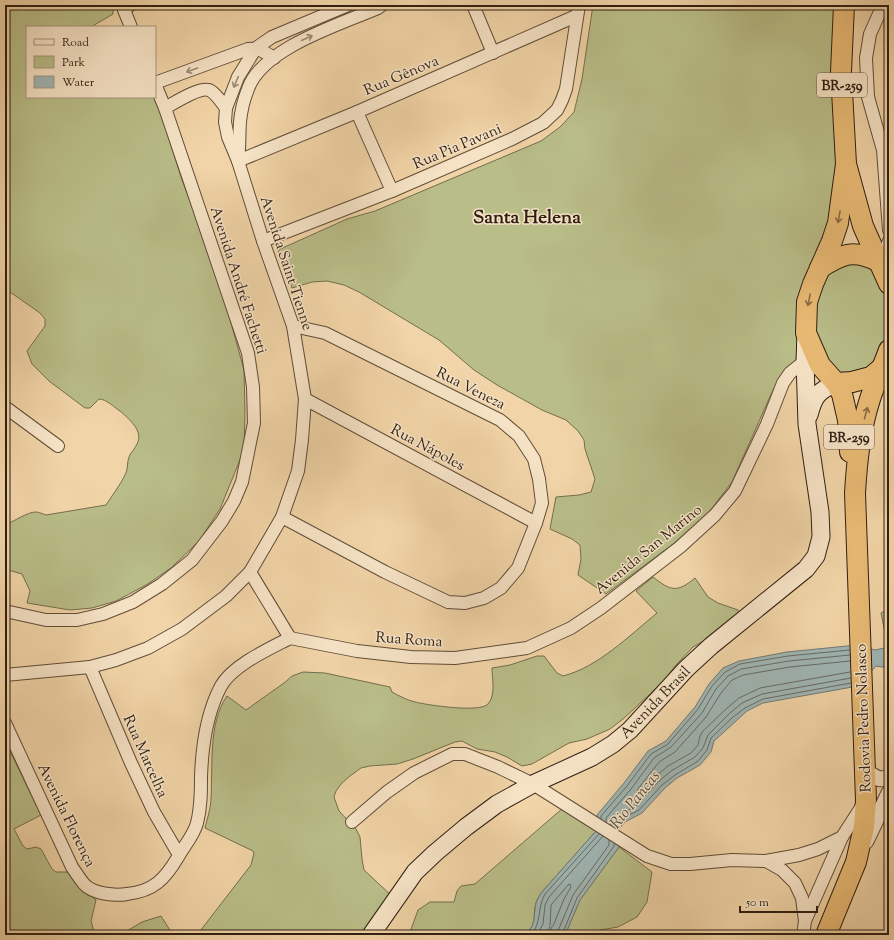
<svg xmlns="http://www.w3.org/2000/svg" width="894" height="940" font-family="'Sorts Mill Goudy',serif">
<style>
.green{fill:#b9bd88;stroke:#746e4e}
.water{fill:#9fb5b3;stroke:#727973}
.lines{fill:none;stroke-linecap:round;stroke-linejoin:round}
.shore{stroke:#676a63;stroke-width:1}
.minor-casing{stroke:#604c38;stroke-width:14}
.tertiary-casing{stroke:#604c38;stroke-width:17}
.secondary-casing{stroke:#2f1f13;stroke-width:19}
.trunk-casing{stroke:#2f1f13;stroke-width:22}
.minor{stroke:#f6e3c6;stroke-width:12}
.tertiary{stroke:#f6e3c6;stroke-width:15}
.secondary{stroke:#f6e3c6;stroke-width:17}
.trunk{stroke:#e8ba74;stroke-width:20}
.oneway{stroke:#9c8b75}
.oneway2{stroke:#8c6c44}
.labels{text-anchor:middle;stroke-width:3;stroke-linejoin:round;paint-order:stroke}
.shield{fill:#f6e3c6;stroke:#6b5a49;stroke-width:1}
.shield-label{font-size:14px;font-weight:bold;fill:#2f1f13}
.street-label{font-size:15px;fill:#2f1f13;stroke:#f6e3c6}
.water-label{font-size:16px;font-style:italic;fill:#514c43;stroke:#f6e3c6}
.district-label{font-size:19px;font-weight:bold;fill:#2f1f13;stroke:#f6e3c6}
</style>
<rect width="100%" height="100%" fill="#f1d4a7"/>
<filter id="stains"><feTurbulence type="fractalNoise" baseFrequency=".005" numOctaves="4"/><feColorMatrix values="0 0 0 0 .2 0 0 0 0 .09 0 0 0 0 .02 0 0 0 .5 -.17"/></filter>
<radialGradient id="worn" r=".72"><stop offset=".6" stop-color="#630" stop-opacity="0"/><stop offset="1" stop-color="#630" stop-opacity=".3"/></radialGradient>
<g class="green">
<path d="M5,5H113V14L91,27H27V97H155V95L182,180L217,272L244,370L245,413L244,450L220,509L199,541L171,568L146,585L116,601L92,608L70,610L27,603L30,591L22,574L5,569V524C15,522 26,512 36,512C39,512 43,514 46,515L106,505C113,494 121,484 126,473C128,468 127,462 129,457C130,453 135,449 137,444C144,431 129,419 120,411C114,407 106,399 99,399L90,408H85L49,381L32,364L27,351L45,326V319L40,313L10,292L5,291Z"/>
<path d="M593,5H836V147L834,220L805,355L789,368L773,390L732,482L709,512L673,544L606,594L578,575L581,559L580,545L572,539L550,529L556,497L579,495L591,492L595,479L585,449L584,440L578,431L566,420L542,410L497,385L474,370L439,340L359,292L344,285L327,281L312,282L292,288L278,250L347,219L375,211L541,141L560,127L574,112L582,79Z"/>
<path d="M849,257L871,267L884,291L888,321L885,347L866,371L850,380L832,373L813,323L816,290L827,267Z"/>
<path d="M653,577C671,591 677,593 695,578L708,597L718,603L738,610L739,613L730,626L693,647L675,666L663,682L623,719L610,729L587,739L569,743L532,764L522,766L507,757L495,752L477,749L462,741L455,742L413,759L397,764L370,766L361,768L350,776L341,784L336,791L334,797L339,811L356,829L360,837L362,859L364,870L393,897L364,935H197L251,865L254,853L253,851L205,828C207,819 211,808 211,798C213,766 208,723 227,696L246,710L284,683L292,676L303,672L325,673L390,687L392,692C399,696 407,700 415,702C427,705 480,713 488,704C496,695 492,678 492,668L510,665L537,656H544L557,673L563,676C598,667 629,636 657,613L636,591Z"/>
<path d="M889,609V647H888L881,613Z"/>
<path d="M5,741L41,815L14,829L23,846L27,849L36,847L41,849L52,869L56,872H70L83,889L96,900L91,921L95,935H5Z"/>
<path d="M563,808L596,831L542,892C540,895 537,899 536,903C532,917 538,922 525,935H409L418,910L430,902H454L457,891L461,886L475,884Z"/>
<path d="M619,847L652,872L647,902L637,917L618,927L600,930L592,935H565L580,900Z"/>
<path d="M161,916L173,935H120L142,922Z"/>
</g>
<path class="water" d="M857,645L875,650L889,647V668L876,666L858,686L763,703L747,711L714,741L711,752L700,765L677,778L665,788L642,813L625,822L618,830L619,847L580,900L565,935H525C537,924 533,917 536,903C537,899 540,895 542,892L596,831L597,815L624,783L648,751L666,741L695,707L709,684L723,668L739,661L787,652Z"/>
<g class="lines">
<g class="shore">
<path d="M850,661L790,667L743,675L732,680L721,693L706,717L675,752L659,762L638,789V791L641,792L655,777L668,766L691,753L698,745L700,736L703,731L726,709L739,698L760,688L850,672"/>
<path d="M601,819V816L627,786L651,754L668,744L698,709L712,686L725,672L740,664L788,656L850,650"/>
<path d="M606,822V818L631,789L654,758L671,747L702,713L716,689L728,676L741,669L789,661L850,655"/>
<path d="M611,825L620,815L636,806L659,781L671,771L695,757L703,748L708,735L730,713L742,703L762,694L851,678"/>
<path d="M615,827L623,818L639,810L662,785L675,775L698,761L707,750L711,738L733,717L745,708L763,699L851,683"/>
<path d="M531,935C542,923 537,908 545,894L599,834"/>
<path d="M537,935L543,924L545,905L549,897L603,836"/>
<path d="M544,935L550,927L551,905L568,885L570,884L571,887L564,899L553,926L551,928V935"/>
<path d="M557,935L558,931L573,895L609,845V840"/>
<path d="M562,935L577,898L614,846V844"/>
</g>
<g class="minor-casing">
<g id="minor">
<path d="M130,5L124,10L131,27"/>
<path d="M473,5L493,53"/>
<path d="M883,5L870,34L866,58L868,97L883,150L889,230"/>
<path d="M155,83L248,49C259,48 265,52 274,58"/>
<path d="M165,108C174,103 202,85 211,91C217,95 222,103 226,108"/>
<path d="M357,112L392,191"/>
<path d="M238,159C240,146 239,134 240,122C241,111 244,99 248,89C262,48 341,24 378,8L382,5"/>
<path d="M238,161L357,112L576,16"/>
<path d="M263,241L392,191L512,139L543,123L557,110L562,100L566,89L579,5"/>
<path d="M878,261L884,254L889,241"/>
<path d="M305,399L536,523"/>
<path d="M5,407L58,446"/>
<path d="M282,517L385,572L448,602L465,603L484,598L501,588L518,568L536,523L542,503L539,479L534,459L519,436L500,420L325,333L293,326"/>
<path d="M250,572L290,638"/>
<path d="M5,611L46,620H77L103,614L133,602L162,584L192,560L222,521L234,501L242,482L254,423L253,387L248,353L165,108L155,84"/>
<path d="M290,638L357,651L411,657L455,658L527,648L571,628L601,608L680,547L715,515L735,491L767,424L783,383L790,373L805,361"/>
<path d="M90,667L131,763L154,812L179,855"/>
<path d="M5,675L90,667L116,660L148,648L182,629L226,596L250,572L282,517L298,471L302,440L305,399L293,326L263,241L238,161L228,137L225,122L226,108L238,77L256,48L272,37L348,5"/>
<path d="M5,723L72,867C76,873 80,879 84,884C93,894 115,896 127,894C154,891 165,879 178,857C184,846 194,835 197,823C201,808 201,793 201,777C202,746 206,714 221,686C233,665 269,649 290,638"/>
<path d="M352,822L387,792L414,773L452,754H465L498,767L533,784L647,856L671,864H690L732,860L766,861L782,870L795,883L802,898L805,921"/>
<path d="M766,861L799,855L818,849L842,837L862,806"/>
<path d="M803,935L805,921L842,837"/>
</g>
</g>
<g class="tertiary-casing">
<g id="tertiary">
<path d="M865,771C874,776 879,782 889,777"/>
<path d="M866,841L889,793"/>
</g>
</g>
<g class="secondary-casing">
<g id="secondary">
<path d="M809,415C814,396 818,391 836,383"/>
<path d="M371,935L415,872L435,853L466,827L497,804L533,784L592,757L613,744L630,730L686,669L711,646L806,569L816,556L821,537L820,512L807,424L805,361L806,333"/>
</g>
</g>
<g class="trunk-casing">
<g id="trunk">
<path d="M844,5L841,72L846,164L863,226L889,284"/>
<path d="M846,164L838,223L832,241L813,284L807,302L806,333L820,365L836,383L842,394L848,420L850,452"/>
<path d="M820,268C842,254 853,249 878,261"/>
<path d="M836,383L852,382L871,377L883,367"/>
<path d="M826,935L856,862L864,827L866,800L855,493C857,461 860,430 870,399C875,383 883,367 889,350"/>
</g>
</g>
<use href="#minor" class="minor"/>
<use href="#tertiary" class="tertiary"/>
<use href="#secondary" class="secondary"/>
<use href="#trunk" class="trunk"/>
</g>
<defs><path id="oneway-shaft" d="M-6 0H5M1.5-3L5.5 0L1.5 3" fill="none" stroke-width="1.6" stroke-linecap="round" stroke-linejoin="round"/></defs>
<g class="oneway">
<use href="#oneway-shaft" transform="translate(307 38) rotate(-24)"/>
<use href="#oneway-shaft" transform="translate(192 70) rotate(160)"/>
<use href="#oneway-shaft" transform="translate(236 82) rotate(113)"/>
</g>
<g class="oneway2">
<use href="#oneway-shaft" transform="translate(839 217) rotate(100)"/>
<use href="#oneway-shaft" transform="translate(809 300) rotate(102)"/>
<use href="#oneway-shaft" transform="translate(866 413) rotate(-75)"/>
</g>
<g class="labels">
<g class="shield">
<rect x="817" y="73" width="50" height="24" rx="3"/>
<rect x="824" y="425" width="50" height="24" rx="3"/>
</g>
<g class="shield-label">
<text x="842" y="90">BR-259</text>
<text x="849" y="442">BR-259</text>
</g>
<g class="street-label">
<text transform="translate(401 75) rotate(-23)" y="5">Rua Gênova</text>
<text transform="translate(457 146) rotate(-23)" y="5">Rua Pia Pavani</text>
<text transform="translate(287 263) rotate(72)" y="5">Avenida Saint Tienne</text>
<text transform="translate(239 280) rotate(72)" y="5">Avenida André Fachetti</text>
<text transform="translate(471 388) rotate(27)" y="5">Rua Veneza</text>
<text transform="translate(428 447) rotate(28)" y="5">Rua Nápoles</text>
<text transform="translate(648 549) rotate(-39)" y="5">Avenida San Marino</text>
<text transform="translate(409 639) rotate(4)" y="5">Rua Roma</text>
<text transform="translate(655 702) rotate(-46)" y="5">Avenida Brasil</text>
<text transform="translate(863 718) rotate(-92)" y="5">Rodovia Pedro Nolasco</text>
<text transform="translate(146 756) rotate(66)" y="5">Rua Marcelha</text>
<text transform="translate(67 815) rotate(64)" y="5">Avenida Florença</text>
</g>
<g class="water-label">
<text transform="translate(634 799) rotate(-51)" y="6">Rio Pancas</text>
</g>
<g class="district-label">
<text x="527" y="223">Santa Helena</text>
</g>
</g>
<rect width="894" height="940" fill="none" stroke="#f1d4a7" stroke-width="20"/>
<rect x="6" y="6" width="882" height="928" fill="none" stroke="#2f1f13" stroke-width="2"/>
<rect x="10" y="10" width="874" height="920" fill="none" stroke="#2f1f13"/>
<rect x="26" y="26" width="130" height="72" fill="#f6e3c6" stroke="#a6957e"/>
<rect x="34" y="39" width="20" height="6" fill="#f6e3c6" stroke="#a6957e"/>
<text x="62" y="46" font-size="12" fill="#2f1f13">Road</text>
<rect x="34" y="56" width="20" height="12" fill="#b9bd88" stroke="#a6957e"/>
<text x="62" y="66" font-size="12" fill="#2f1f13">Park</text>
<rect x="34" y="76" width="20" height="12" fill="#9fb5b3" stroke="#a6957e"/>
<text x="62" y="86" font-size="12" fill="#2f1f13">Water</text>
<path d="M740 906v6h77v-6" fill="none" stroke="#2f1f13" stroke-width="2"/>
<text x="746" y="906" font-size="12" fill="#2f1f13" stroke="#f6e3c6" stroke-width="3" paint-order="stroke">50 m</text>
<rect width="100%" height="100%" filter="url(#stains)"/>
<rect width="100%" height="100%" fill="url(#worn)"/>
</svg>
